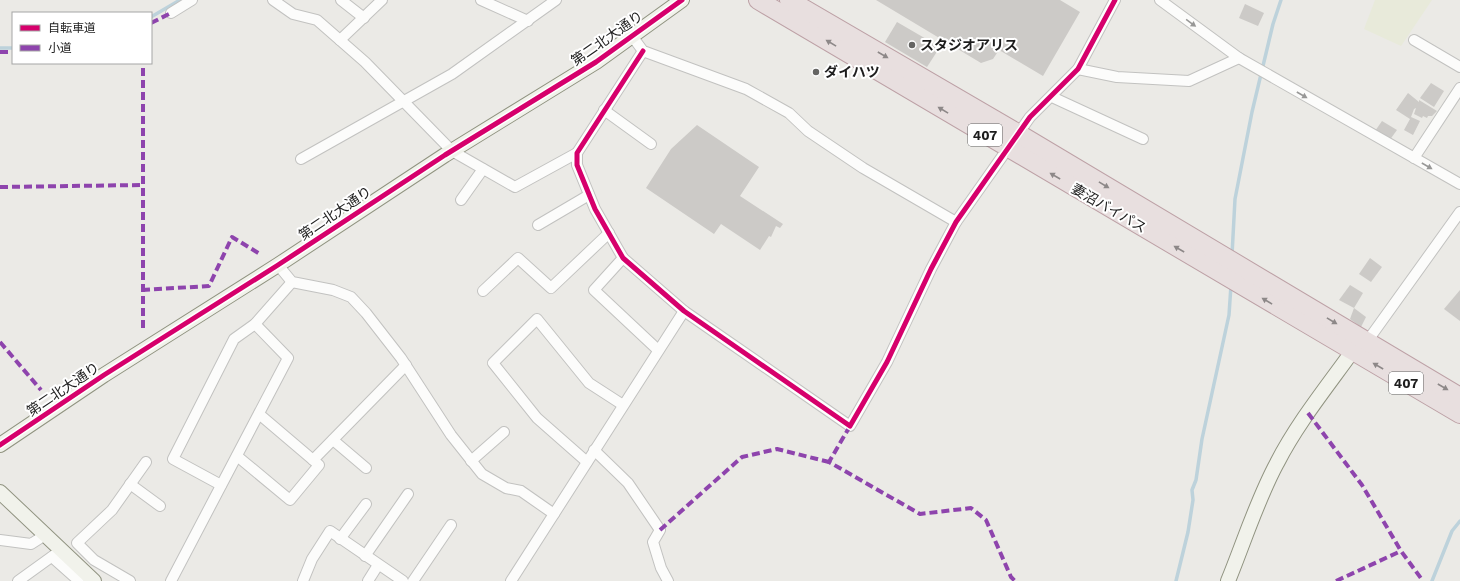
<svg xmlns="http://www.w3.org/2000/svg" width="1460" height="581" font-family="'Work Sans','Noto Sans JP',sans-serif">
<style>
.farmland{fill:#e8eada}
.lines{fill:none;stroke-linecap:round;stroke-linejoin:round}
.stream{stroke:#bdd2db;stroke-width:3.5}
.building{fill:#cccac7}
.street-casing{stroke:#c2c2c0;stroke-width:12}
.secondary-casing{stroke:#909380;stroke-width:16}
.highway-casing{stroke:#bda1a6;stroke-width:20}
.street{stroke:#fcfcfb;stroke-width:10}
.secondary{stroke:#f1f2eb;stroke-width:14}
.highway{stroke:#e8dfdf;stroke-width:18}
.quiet{stroke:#8e44ad;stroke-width:4;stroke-dasharray:8 4;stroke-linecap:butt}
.cycleway-casing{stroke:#fff;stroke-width:8}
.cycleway{stroke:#d6006c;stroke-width:5}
.oneway{fill:#989897}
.oneway2{fill:#8d8888}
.poi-dot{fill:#656563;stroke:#fff;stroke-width:1.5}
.labels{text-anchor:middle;stroke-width:4;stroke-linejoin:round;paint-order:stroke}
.shield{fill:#fff;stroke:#616161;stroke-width:1}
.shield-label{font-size:13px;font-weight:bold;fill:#1d1d1d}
.street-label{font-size:14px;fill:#1d1d1d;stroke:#fff}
.poi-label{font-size:14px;font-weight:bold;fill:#1d1d1d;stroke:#fff;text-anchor:start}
</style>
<rect width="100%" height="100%" fill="#ebeae6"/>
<path class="farmland" d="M1375,0H1432L1401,46L1364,29Z"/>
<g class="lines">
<g class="stream">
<path d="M151,17L180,0"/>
<path d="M0,48H13"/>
<path d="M1232,255L1235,199L1252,112L1273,24L1281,0"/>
<path d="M1176,581L1188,532L1193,500L1192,490L1196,480L1202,439L1229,315L1231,285"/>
<path d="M1432,581L1452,531L1460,521"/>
</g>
</g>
<g class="building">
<path d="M876,0H1060L1080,12L1043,76L999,50L993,59L981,63Z"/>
<path d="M1245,4L1264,13L1258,26L1239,18Z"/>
<path d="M897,22L940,47L927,67L885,42Z"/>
<path d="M1431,83L1444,91L1434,107L1420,98Z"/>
<path d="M1408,93L1419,102V100L1437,111L1432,116H1428L1427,118L1423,116L1422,118L1414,114L1416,108L1414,109L1411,117L1420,121L1413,135L1404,130L1410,119L1396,110Z"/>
<path d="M1382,121L1397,130L1389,141L1375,131Z"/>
<path d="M697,125L759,167L740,196L783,224L780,228L776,226L771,237L769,236L760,250L721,224L714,234L646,188L671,149Z"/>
<path d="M1370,258L1382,267L1371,282L1359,274Z"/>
<path d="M1350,285L1363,293L1354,308L1339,300Z"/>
<path d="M1460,290V321L1444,309Z"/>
<path d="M1354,308L1366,317L1361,327L1350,319Z"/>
</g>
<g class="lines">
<g class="street-casing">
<g id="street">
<path d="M273,0L293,14L317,20L365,62L452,151L515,187L577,153"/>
<path d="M341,0L364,18"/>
<path d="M481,0L528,21"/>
<path d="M1160,0L1239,58L1460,184"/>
<path d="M171,13L192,0"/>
<path d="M632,36L643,51L746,89L789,113L808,131L863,168L956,222"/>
<path d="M340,40L382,0"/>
<path d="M1414,40L1460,67"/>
<path d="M643,51L577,153V165L595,209L623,258L684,311L850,426L887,362L931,269L956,222L1030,117L1078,69L1115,0"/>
<path d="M1078,69L1117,77L1189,81L1239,58"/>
<path d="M1052,97L1143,139"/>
<path d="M604,110L651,144"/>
<path d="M1414,158L1460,88"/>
<path d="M301,159L452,74L556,0"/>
<path d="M461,200L483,169"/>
<path d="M538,225L589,195"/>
<path d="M623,258L594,290L658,350"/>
<path d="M278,265L292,282L333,290L351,297L366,313L401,358L451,435L482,474L506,488L521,491L554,514"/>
<path d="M483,291L518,258L551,288L609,233"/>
<path d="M1361,339L1371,336L1460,212"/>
<path d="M333,440L366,468"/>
<path d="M594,450L628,483L660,530L653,542L661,568L668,581"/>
<path d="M237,456L290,500L319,465L259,414"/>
<path d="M313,460L406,365"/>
<path d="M471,461L504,432"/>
<path d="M587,462L537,418L493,363L537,319L589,383L623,405"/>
<path d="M130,484L160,506"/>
<path d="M221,485L173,459L234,339L255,324L292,282"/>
<path d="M340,539L366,504"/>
<path d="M0,540L31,544L45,535"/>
<path d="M365,556L408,494"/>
<path d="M52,557L79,581"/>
<path d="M18,581L61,550"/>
<path d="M130,581L94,560L77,543L112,510L146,462"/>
<path d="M171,581L288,358L255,324"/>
<path d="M303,581L312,559L330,531L403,581"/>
<path d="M368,581L378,565"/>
<path d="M413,581L451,525"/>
<path d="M511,581L684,311"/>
</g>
</g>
<g class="secondary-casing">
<g id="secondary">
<path d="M0,445L104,375L278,265L445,155L596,62L682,0"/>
<path d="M0,492L94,581"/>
<path d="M1228,581C1244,542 1257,500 1277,463C1299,420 1331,382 1359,342"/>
</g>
</g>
<g class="highway-casing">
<g id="highway">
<path d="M758,0L1460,414"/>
<path d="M789,0L1019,134L1460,397"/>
</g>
</g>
<use href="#street" class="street"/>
<use href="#secondary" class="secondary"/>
<use href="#highway" class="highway"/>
<g class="quiet">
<path d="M151,23L171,13"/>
<path d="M0,52H13"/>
<path d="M0,187L142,185"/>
<path d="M142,290L209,286L232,237L260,254"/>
<path d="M143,328V63"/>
<path d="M0,342L41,390"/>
<path d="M1308,413L1362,485L1401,551L1423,581"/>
<path d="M850,426L829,462L920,514L971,508L986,520L1011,577L1015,581"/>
<path d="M660,530L742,457L777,449L829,462"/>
<path d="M1336,581L1401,551"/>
</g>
<g class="cycleway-casing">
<g id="cycleway">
<path d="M643,51L577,153V165L595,209L623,258L684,311L850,426L887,362L931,269L956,222L1030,117L1078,69L1115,0"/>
<path d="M0,445L104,375L278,265L445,155L596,62L682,0"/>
</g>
</g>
<use href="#cycleway" class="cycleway"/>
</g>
<defs><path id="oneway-solid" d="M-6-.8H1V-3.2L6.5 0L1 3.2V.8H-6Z"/></defs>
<g class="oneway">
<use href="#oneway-solid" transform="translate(1191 23) rotate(36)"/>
<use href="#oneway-solid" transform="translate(1302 95) rotate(30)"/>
<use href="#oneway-solid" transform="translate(1427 166) rotate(30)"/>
</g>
<g class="oneway2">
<use href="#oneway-solid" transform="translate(831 43) rotate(-149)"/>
<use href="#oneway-solid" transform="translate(883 55) rotate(30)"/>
<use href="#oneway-solid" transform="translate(943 110) rotate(-149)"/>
<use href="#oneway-solid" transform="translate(1055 176) rotate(-150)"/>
<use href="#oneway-solid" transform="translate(1104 185) rotate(31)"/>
<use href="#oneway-solid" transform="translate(1179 249) rotate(-150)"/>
<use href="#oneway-solid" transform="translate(1267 301) rotate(-149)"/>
<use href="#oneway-solid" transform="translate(1332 321) rotate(31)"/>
<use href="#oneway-solid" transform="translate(1378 366) rotate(-150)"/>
<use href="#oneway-solid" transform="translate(1443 387) rotate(30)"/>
</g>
<g class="poi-dot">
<circle cx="912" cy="45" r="4"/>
<circle cx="816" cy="72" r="4"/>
</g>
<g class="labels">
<g class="shield">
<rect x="968" y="124" width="34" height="22" rx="3"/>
<rect x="1389" y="372" width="34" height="22" rx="3"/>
</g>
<g class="shield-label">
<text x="985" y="140">407</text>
<text x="1406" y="388">407</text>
</g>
<g class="street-label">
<text transform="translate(607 38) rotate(-35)" y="5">第二北大通り</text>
<text transform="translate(1109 208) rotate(30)" y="5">妻沼バイパス</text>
<text transform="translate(335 213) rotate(-34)" y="5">第二北大通り</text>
<text transform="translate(63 389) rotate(-34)" y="5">第二北大通り</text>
</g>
<g class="poi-label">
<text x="920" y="50">スタジオアリス</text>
<text x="824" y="77">ダイハツ</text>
</g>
</g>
<rect x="12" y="12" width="140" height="52" fill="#ffffff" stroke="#a5a5a5"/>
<rect x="20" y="25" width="20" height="6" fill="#d6006c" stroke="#a5a5a5"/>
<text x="48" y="32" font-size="12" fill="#1d1d1d">自転車道</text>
<rect x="20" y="45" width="20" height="6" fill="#8e44ad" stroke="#a5a5a5"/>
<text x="48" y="52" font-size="12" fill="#1d1d1d">小道</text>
</svg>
